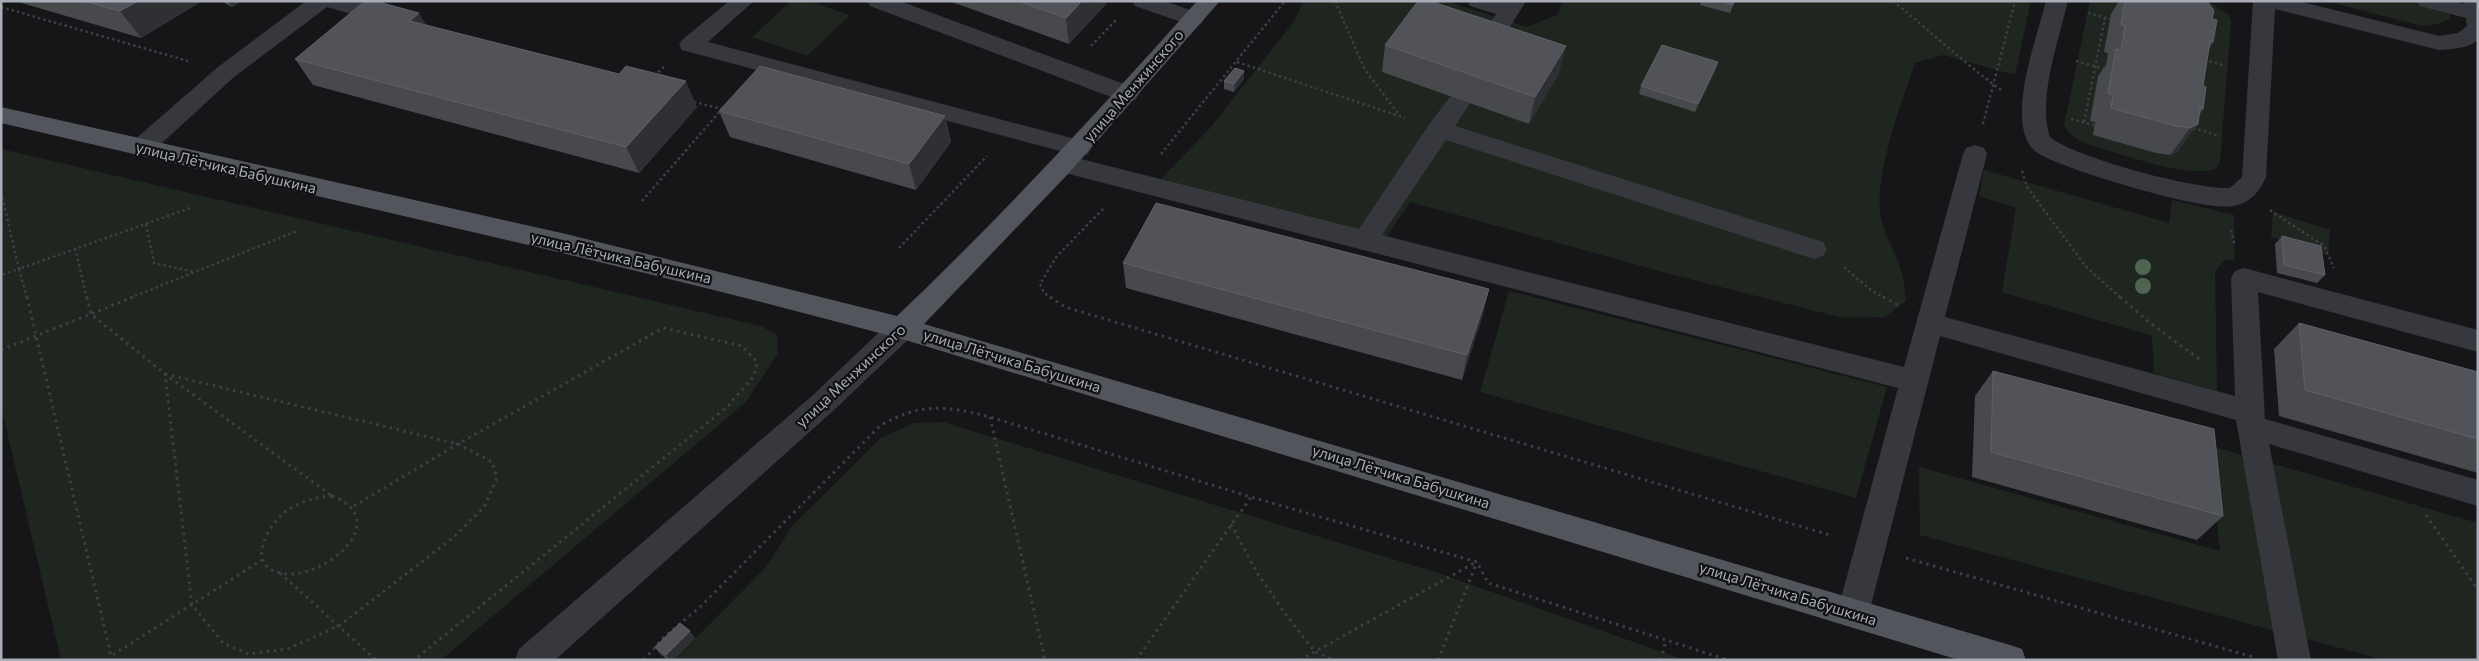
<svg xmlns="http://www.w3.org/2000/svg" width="2479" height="661" font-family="Commissioner,sans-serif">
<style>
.green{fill:#1e261f}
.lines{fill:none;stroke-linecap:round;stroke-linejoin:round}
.path-far1{stroke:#3d3f44;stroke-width:2.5;stroke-dasharray:2.5 3;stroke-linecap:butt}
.path{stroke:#3d3f44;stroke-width:3;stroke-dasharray:2.5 4.5;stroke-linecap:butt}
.minor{fill:#37383d;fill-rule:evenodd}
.major{fill:#53555c;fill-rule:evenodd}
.tree{fill:#506452}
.wall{fill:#47494d}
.shaded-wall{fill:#2f3033}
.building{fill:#525359;stroke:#5f6168}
.labels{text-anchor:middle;stroke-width:4.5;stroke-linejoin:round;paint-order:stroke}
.street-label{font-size:15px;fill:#a8adb8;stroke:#111113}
</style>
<rect width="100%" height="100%" fill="#161618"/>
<g class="green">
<path d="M791,1H809L850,15L807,56L752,37Z"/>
<path d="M1303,1H1446L1527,27L1557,15L1563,1H2031L2015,75L1943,55L1915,63C1901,105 1876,169 1880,213C1883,235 1897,253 1902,274C1904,283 1905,292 1906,301L1885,317L1843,318L1674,275L1410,202L1386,238L1161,179L1211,127L1295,20Z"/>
<path d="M2090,1H2208L2229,15L2231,22L2220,162L2216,169C2187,179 2119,153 2087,144C2076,139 2070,136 2064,125Z"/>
<path d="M2325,1H2448L2450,18L2439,24L2422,26Z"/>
<path d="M1,149L761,326L777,335L778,353L746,402L441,660H61L1,407Z"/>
<path d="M1984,170L2169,223L2172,200L2234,215L2235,261L2226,259L2215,271L2217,391L2154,373L2152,336L2002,292L2016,208L1979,196Z"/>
<path d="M2273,212L2330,230L2328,255L2271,237Z"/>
<path d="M1509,291L1887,387L1856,498L1480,392Z"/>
<path d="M943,422L1438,573L1685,660H674L766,567L793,525L881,438L914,423Z"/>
<path d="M2208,445L2478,523V660H2384L1920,535L1919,467L2220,551Z"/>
</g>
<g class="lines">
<g class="path-far1">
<path d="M1335,1L1365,70L1400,116"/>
<path d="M1893,1C1929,30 1963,62 2001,90"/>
<path d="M1,7L188,61"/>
<path d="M2088,13L2110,19"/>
<path d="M1091,46L1116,20"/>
<path d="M2204,60L2225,66"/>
<path d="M2076,61L2105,69"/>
<path d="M1237,62L1405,118"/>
<path d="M654,76L666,65"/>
<path d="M2071,119L2094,125"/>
<path d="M2084,122L2105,18"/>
<path d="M1983,124L2015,1"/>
<path d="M2193,128L2220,136"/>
<path d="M1161,154L1285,1"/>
<path d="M2022,171L2027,187L2087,268L2121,298"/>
<path d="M1,192L19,269L1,275"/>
<path d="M642,201L722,109L690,101"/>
<path d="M2270,210L2324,246L2334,268"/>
<path d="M146,224L154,263L195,272"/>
<path d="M2231,230L2235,246"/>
<path d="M75,248L87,298"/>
<path d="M899,248L987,156"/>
<path d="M1844,267L1872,291L1885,298"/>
<path d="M27,298L19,269L193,207"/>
<path d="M130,298L297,231"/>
<path d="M1052,298L1044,293L1040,284L1057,256L1104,208"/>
</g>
<g class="path">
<path d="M27,297L111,656L262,560"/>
<path d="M87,297L91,314L165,374L332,496"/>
<path d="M1050,297L1065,307L1833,536"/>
<path d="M1883,297L1898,305"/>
<path d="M2120,297L2150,323L2202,361"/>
<path d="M1,350L133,297"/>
<path d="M165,374L458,444L492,462L497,478L484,507L455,536L339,626L287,649L249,654L224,644L192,605Z"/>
<path d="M990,417L1045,660"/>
<path d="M332,496C396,520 322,583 280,573C244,565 269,523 289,509C302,501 317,497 332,496Z"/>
<path d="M354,506L458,444L663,328L742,346L757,362L754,376L727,407L414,660"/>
<path d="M2426,515L2478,590"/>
<path d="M1231,524L1256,571L1284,612L1315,652L1334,660"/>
<path d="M1906,558L2253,657"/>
<path d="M280,573L376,660"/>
<path d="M644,660L663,638L700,607L880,426C920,402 947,406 990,417L1251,497L1477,562L1488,583L1728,660"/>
<path d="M1136,660L1251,497"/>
<path d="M1300,660L1476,562"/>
<path d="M1438,660L1477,562"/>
<path d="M1661,660L1666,640"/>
</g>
<g class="minor">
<path d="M306,1H356L401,14L404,19L401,24L393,26L327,7L234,77L150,154L141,156L132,154L129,148L132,142L218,67Z"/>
<path d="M729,1H754L708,42L1079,140L1088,142L1091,148L1088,154L1079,156L682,50L679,45L682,40Z"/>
<path d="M867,1H900L1135,88L1139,94L1135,100L1127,102L1119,100L870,6Z"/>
<path d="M1132,1H1165L1201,14L1204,19L1201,24L1193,26L1135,6Z"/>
<path d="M1467,1H1526L1497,48L1489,50L1481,48L1478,43L1496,14L1470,6Z"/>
<path d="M2046,1H2068C2059,39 2037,100 2050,137C2075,158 2197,190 2230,188L2242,177L2253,1H2298L2439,36L2458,33L2467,26L2466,18L2420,6L2417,1H2455L2464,4V1H2478V40C2467,49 2452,49 2439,50L2275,9L2266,177C2259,192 2251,202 2234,206C2204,212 2070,171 2041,155C2034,151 2029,146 2026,138C2012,103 2037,37 2046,1Z"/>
<path d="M1460,92L1468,94L1472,100L1455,126L1823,242L1827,249L1823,256L1814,259L1446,140L1382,235L1904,367L1963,154L1966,148L1975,145L1984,148L1987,154L1945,317L2235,396L2231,278L2235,271L2244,268L2478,330V352L2258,292L2265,419L2478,480V506L2269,444L2311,660H2278L2236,420L1940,336L1869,613L1864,623L1853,628L1842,623L1837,613L1898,388L1065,173L1056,170L1053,164L1056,158L1065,155L1359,229L1430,123L1452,94Z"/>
<path d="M902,317L912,320L916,328L912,336L833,411L555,660H515L519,649L813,395L892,320Z"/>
</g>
<path class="major" d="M1197,1H1220L1068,174L924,324L2010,645L2022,649L2026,660H1959L902,339C604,258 302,194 1,123V107L566,234L897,316C1002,216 1100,110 1197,1Z"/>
</g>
<g class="tree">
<circle cx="2143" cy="267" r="8"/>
<circle cx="2143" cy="286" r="8"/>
</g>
<g class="wall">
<path d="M15,1H202L141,38Z"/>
<path d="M221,1H241L232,7Z"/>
<path d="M949,1H1107V3L1069,44Z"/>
<path d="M1701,1H1735L1730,13L1700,5Z"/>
<path d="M2119,1H2207L2212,19L2213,42L2209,49L2203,86V109L2178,151L2170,155L2156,153L2093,135L2095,122L2090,121L2098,76L2106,65L2108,53L2104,52L2111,14Z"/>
<path d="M427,26L697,107L639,173L313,85L295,59Z"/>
<path d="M1385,45L1559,73L1529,124L1382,72Z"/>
<path d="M1718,62L1715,71L1695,112L1639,94L1641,86Z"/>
<path d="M1244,71V79L1234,92L1224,89V81Z"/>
<path d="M719,111L945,116L951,142L916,190L730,137Z"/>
<path d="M2282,236L2325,275L2317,283L2277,273L2275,244Z"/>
<path d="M1123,263L1489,289L1483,314L1462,380L1126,288Z"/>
<path d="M2299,323L2478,372V473L2279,416L2274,349Z"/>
<path d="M1993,371L2223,516L2197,540L1972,477L1975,396Z"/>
<path d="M695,638L673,660H668L660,654L655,647Z"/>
</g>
<g class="shaded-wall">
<path d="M138,1H202L141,38L120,11Z"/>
<path d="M228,1H241L232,7Z"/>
<path d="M1082,1H1107V3L1069,44L1066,18Z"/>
<path d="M419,13L435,39L410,21Z"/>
<path d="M1566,46L1559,73L1529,124L1535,97Z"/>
<path d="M1718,62L1715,71L1695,112L1698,104Z"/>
<path d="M1244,71V79L1234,92V84Z"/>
<path d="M686,81L697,107L639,173L626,147Z"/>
<path d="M945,116L951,142L916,190L909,164Z"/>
<path d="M2198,124L2178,151L2170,155L2190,128Z"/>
<path d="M1489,289L1483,314L1462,380L1467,355Z"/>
<path d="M690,631L695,638L673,660H669L666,655Z"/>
</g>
<g class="building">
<path d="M84,1H138L120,11Z"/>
<path d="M365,1H375L419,13L410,21L619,74L626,66L686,81L626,147L295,59Z"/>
<path d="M1018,1H1082L1066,18Z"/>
<path d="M1418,1H1430L1566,46L1535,97L1385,45Z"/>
<path d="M1720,1H1734L1733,5Z"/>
<path d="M2125,1H2207L2214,11L2212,19L2217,20L2213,42L2210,41L2203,86L2206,87L2203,109L2200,108L2198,124L2190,128L2176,126L2111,108L2113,95L2108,93L2116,49L2121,50L2125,26L2121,24Z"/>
<path d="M1662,45L1718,62L1698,104L1641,86Z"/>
<path d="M760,66L945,116L909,164L719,111Z"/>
<path d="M1235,68L1244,71L1234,84L1224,81Z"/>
<path d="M1156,203L1489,289L1467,355L1123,263Z"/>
<path d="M2282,236L2321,246L2325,275L2284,265Z"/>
<path d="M2299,323L2478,372V439L2305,390Z"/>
<path d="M1993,371L2214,429L2223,516L1991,452Z"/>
<path d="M680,623L690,631L666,655L655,647Z"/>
</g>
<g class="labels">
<g class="street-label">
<text transform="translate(1134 86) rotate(-49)" y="5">улица Менжинского</text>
<text transform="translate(226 168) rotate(13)" y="5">улица Лётчика Бабушкина</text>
<text transform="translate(621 258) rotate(13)" y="5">улица Лётчика Бабушкина</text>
<text transform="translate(1012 361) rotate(17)" y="5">улица Лётчика Бабушкина</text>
<text transform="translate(851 376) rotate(-43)" y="5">улица Менжинского</text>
<text transform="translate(1401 477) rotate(17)" y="5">улица Лётчика Бабушкина</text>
<text transform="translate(1788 594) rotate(17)" y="5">улица Лётчика Бабушкина</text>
</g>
</g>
<rect width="2479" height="661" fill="none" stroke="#a8adb8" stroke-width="5"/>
</svg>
